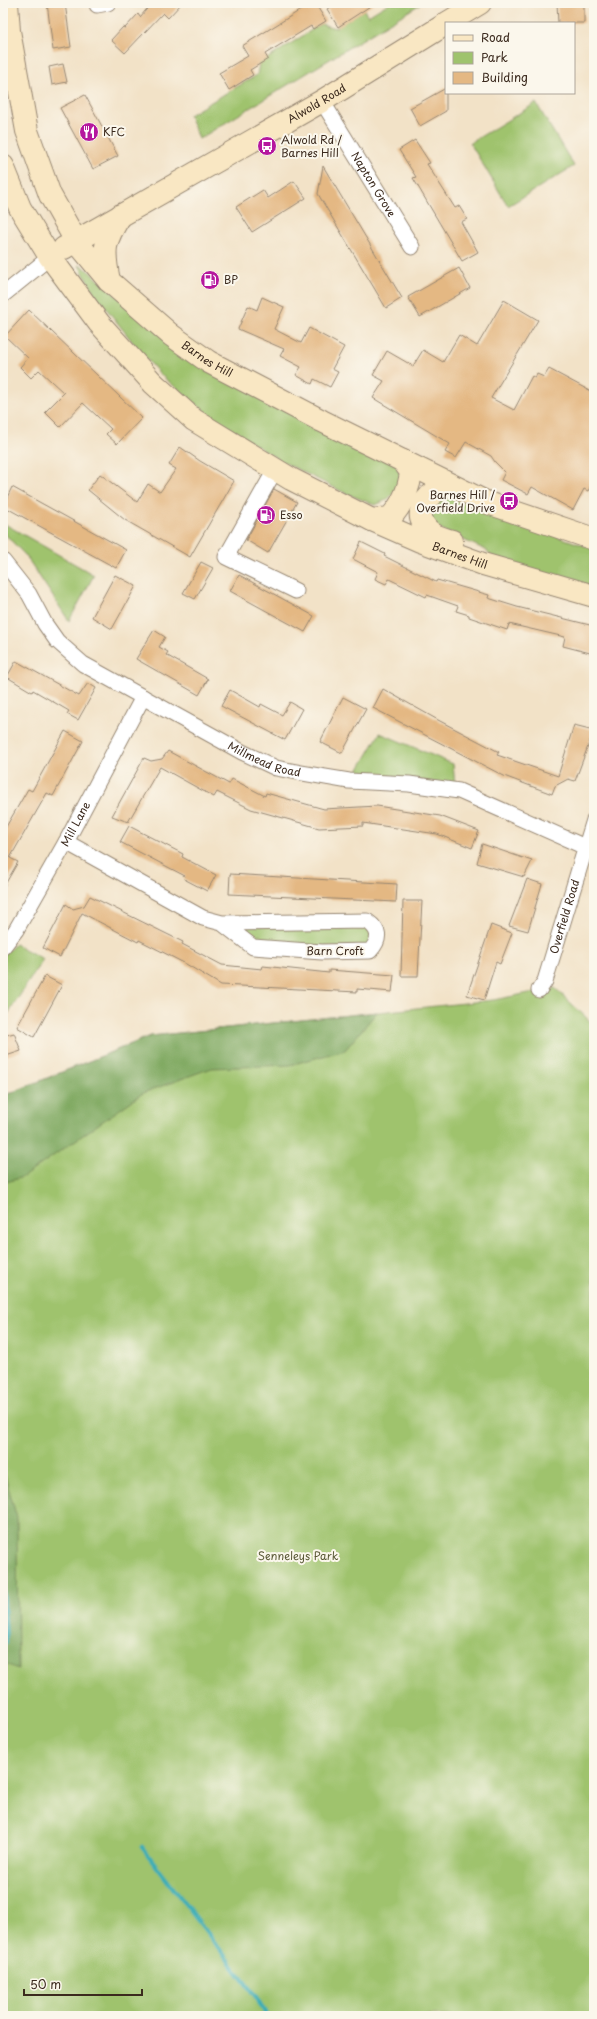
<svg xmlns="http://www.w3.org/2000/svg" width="597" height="2019" font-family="'Playpen Sans',sans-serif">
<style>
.green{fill:#9fc36d;stroke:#6d7646}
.forest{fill:#7fa960;stroke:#5d6a3f}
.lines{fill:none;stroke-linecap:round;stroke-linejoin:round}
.stream{stroke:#3cadb6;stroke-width:4.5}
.building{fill:#e4b883}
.street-casing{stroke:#968672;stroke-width:17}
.secondary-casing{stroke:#968672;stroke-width:24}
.street{stroke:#fff;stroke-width:15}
.secondary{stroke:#f9e7c3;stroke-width:22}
.labels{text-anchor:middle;stroke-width:4;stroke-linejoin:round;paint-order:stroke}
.street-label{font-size:11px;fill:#3b2a1e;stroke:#fbf7ec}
.poi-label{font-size:11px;fill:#3b2a1e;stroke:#fbf7ec;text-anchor:start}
.park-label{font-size:11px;fill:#595836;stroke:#fbf7ec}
</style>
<rect width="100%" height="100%" fill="#fbf7ec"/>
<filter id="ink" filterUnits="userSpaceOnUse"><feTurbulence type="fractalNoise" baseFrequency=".025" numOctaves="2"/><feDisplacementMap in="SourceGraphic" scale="8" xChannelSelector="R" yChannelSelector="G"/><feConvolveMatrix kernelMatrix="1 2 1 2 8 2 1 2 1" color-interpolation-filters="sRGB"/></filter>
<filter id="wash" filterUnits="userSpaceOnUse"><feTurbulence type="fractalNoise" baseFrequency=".012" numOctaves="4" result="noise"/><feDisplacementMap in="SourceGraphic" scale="16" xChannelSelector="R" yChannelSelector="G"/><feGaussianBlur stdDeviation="0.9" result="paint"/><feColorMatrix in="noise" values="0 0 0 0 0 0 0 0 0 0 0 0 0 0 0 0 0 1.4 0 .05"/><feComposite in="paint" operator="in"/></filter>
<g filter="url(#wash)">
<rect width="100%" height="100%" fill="#f2e2c7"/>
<g class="green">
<path d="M389,3H422L199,139L189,115L257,75L259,64L321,24L335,28L364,10L368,16Z"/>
<path d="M536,103L574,166L508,206L470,143Z"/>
<path d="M79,265L85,268L164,337L396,464L401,477C394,494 393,498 375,505L345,493L281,461L214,419L162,376L142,354L94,293Z"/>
<path d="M444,497L594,549V588L494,560L486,550L435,527L430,514L433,501Z"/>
<path d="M3,523L94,575L69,621L26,556L3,532Z"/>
<path d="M380,733L453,764L455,785L355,776Z"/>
<path d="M230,925L373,928L368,949L255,943Z"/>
<path d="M15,944L43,959L8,1014L3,1017V956Z"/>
<path d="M555,988L594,1025V2016H3V1096L151,1036L493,1000Z"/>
</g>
<g class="forest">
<path d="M377,1012L345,1050L290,1065L211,1068L143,1093L23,1177L3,1183V1096L151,1036Z"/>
<path d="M3,1469L17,1518L18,1669L3,1663Z"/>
</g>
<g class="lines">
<g class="stream">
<path d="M3,1590L6,1642"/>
<path d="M142,1847L256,1997L267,2016"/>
</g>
</g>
<g id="blocks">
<g class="building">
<path d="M47,3H65L71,47L53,50Z"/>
<path d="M152,3H182L168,18L163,13L125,53L111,40L123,27L125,28L138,14L140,17Z"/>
<path d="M312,3H315L326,21L313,29L311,26L265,54L268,59L250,70L253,75L229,90L219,73L248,56L242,46Z"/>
<path d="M336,3H375L338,27L327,9Z"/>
<path d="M557,3H584V23H558Z"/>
<path d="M63,64L67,82L52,85L49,67Z"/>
<path d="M446,88V111L420,126L410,108Z"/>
<path d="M85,95L118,156L93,169L60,108Z"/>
<path d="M415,140L430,163L427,164L455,208L459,206L467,219L461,222L478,252L462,261L413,178L416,177L399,150Z"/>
<path d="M323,166L402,298L386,308L318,194Z"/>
<path d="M294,181L306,198L252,232L236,207L263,190L268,198Z"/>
<path d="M459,268L470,288L420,317L408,297Z"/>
<path d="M262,297L284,307L274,329L301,343L309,328L344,347L332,369L338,372L330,387L314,379L312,384L296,375L301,367L280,356L284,349L238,329L248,306L257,310Z"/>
<path d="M504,300L538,320L491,398L514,410L532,376L535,378L537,374L544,377L549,369L594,393V480L588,491L584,489L573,510L532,487L528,494L501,480L505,472L495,462L491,456L466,442L456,458L445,452L450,444L373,398L384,381L373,375L387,351L413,366L423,350L443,362L459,335L477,346Z"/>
<path d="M29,310L142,418L117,444L106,434L111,429L83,403L60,427L45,412L64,393L39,370L31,378L20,367L28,358L5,336Z"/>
<path d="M180,447L200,461L234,481L190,557L125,520L88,490L100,474L137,502L148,484L160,492L176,469L169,465Z"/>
<path d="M12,487L126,550L116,568L3,506Z"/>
<path d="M274,489L297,502L268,553L246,540Z"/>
<path d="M361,542L385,554L384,556L436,582L437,580L489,595L488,598L517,607L594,626V654L563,646L565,637L509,624L507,630L469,617V615L456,611L458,606L427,595L426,597L389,579L386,584L375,579L378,572L353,559Z"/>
<path d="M201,562L213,568L195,599L183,593Z"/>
<path d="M115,575L136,586L112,629L92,617Z"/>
<path d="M239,575L314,616L305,632L230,591Z"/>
<path d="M154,630L165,637L159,647L168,652L166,655L208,679L199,695L136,659Z"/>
<path d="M16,661L79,696L88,683L96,688L78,720L67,714L69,711L33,690L32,692L7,677Z"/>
<path d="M383,689L438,720L499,752L497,755L558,776L574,725L594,730L575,781L568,779L555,786L552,794L504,776L373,708Z"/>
<path d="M230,690L260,707L261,704L282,715L290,702L302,709L285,740L221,706Z"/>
<path d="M343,697L366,709L342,753L320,742Z"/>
<path d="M65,731L83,741L53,796L47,793L10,858L18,862L3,888V832L28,789L32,791Z"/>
<path d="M168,751L229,784L232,779L265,796L266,793L324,809L377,806L440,816L479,831L472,848L437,834L363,823V826L319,828L251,809L217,792L214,797L160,767L128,822L112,816L144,758L151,761L162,759Z"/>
<path d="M129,826L183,854L182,857L216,875L207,891L184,879L185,876L120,842Z"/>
<path d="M482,844L532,861L524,877L477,863Z"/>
<path d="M230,874L397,884L396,902L229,894Z"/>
<path d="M527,879L542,884L528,931L509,926Z"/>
<path d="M90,896L183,942L182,944L222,965L262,969L263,966L329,973V970L394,975L392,992L357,989V992L221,985L186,964L139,940L138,942L82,913L60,957L43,948L66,904L73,909L84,906Z"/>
<path d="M403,901H422L418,976H401Z"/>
<path d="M491,925L512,933L500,964L496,962L484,1000L467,995Z"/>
<path d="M45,976L62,985L34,1037L17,1027Z"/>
<path d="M14,1033L21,1051L3,1057V1036Z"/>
</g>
</g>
</g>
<g filter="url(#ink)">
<use href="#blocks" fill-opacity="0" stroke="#968672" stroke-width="1"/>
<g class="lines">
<g class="street-casing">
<g id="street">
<path d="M97,5L108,3"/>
<path id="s1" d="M322,101L412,247"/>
<path d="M3,295L50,257"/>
<path d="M275,470L226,557L296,591"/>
<path id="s2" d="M3,561L29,594L45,624L57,641L83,664L242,752L276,768L302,773L349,781L409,784L459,791L585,847"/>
<path d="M66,842L203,918L222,923L367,921C380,930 381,939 370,951L322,952L253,947L222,923"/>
<path id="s3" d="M3,947L16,930L66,842L143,697"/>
<path id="s4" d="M539,990L545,981L594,820"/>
</g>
</g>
<g class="secondary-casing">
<g id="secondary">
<path id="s5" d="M7,3L9,31L27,131L50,195L76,241L109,281L171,335L209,362L322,421L488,503L594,539"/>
<path d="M447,23L480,3"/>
<path id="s6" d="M3,166L20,208L50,257L99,323L153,383L194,420L291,479L372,520L420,541L483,564L594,596"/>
<path id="s7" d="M64,248L322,101L446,24"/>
<path d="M109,281C103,250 103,242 121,215"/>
<path d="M451,485C428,490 407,515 432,533C437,537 446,539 452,541"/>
<path d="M372,520L390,518C403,504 409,490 411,472L403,461"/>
</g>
</g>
<use href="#street" class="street"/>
<use href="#secondary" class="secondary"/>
</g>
</g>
<defs>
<g id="restaurant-disc" transform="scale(1)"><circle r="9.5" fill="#b5179e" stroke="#fbf7ec"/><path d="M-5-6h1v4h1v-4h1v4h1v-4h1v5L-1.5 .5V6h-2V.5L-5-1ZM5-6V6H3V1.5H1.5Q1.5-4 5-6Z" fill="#fff"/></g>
<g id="bus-disc" transform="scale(1)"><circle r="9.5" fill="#b5179e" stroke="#fbf7ec"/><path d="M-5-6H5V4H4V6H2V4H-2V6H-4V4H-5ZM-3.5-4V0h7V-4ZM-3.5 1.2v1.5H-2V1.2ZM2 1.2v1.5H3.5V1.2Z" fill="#fff"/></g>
<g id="fuel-disc" transform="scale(1)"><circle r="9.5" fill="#b5179e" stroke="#fbf7ec"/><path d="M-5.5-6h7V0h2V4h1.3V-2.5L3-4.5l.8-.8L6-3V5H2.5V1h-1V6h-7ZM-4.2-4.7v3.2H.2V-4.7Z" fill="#fff"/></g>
</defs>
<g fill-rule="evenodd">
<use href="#restaurant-disc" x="89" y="132"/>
<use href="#bus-disc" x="267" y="146"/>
<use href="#fuel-disc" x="210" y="280"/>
<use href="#bus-disc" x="509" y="501"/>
<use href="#fuel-disc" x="266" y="515"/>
</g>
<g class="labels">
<g class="street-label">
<text dy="4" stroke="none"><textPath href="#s7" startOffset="291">Alwold Road</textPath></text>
<text dy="4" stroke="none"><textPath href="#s1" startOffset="98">Napton Grove</textPath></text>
<text dy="4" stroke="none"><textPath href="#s5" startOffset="428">Barnes Hill</textPath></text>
<text dy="4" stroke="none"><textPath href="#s6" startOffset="620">Barnes Hill</textPath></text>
<text dy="4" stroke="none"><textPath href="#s2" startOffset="337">Millmead Road</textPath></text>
<text dy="4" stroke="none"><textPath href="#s3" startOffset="143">Mill Lane</textPath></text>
<text dy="4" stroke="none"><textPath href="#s4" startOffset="78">Overfield Road</textPath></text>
<text x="335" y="955">Barn Croft</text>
</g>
<g class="poi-label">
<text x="103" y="136">KFC</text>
<text x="281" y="144">Alwold Rd /<tspan x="281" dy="13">Barnes Hill</tspan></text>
<text x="224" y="284">BP</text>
<text x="495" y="499" text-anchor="end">Barnes Hill /<tspan x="495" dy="13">Overfield Drive</tspan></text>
<text x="280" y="519">Esso</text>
</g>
<g class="park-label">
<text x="298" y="1560">Senneleys Park</text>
</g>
</g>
<rect width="597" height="2019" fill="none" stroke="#fbf7ec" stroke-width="16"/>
<rect x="445" y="22" width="130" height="72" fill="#fbf7ec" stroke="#aea59a"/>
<rect x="453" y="35" width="20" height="6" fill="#f9e7c3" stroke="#aea59a"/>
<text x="481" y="42" font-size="12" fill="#3b2a1e">Road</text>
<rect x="453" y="52" width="20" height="12" fill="#9fc36d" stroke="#aea59a"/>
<text x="481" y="62" font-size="12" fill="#3b2a1e">Park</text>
<rect x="453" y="72" width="20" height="12" fill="#e4b883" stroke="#aea59a"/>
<text x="481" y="82" font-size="12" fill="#3b2a1e">Building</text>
<path d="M24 1989v6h118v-6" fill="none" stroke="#3b2a1e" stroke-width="2"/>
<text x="30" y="1989" font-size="12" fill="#3b2a1e" stroke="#fbf7ec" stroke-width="3" paint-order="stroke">50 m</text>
</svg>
